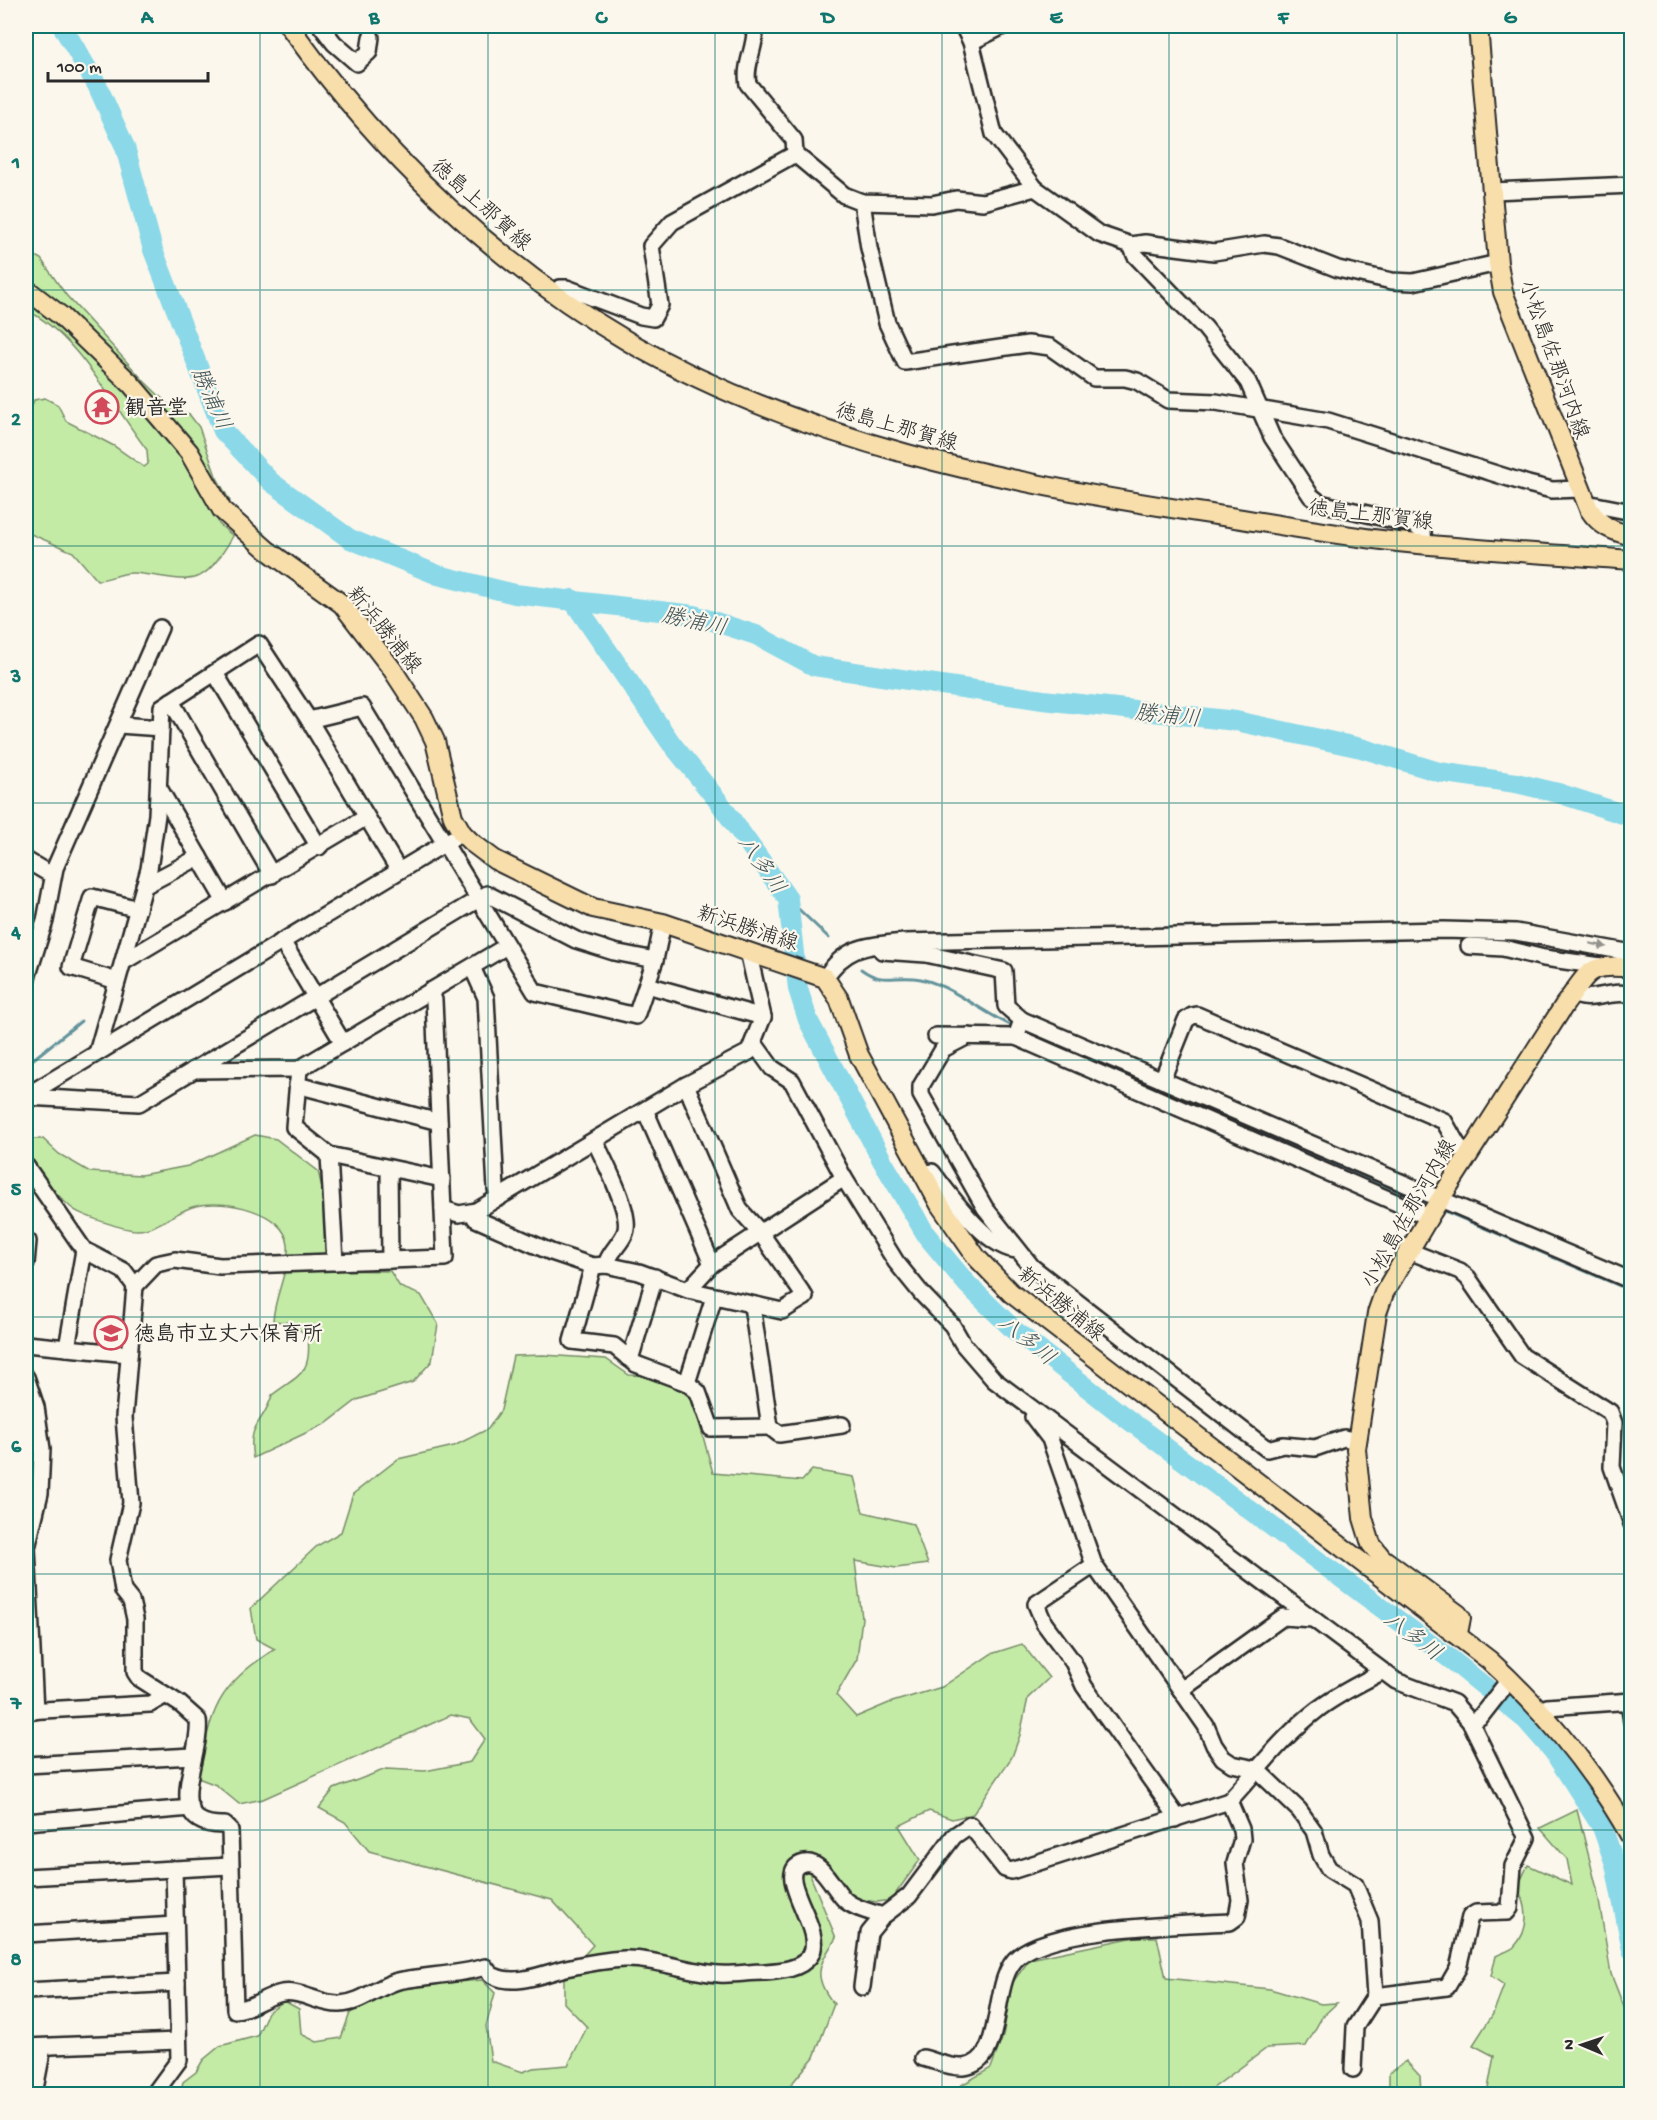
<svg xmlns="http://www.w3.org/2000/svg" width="1657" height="2120" font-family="'Gochi Hand','Klee One',sans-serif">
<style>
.green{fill:#c3eba6;stroke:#778b68;stroke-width:1.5}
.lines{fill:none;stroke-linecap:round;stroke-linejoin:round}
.stream{stroke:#64939c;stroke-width:3}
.river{stroke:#8ad8e8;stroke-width:20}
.minor-casing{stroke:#2b2b2b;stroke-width:20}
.major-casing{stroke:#2b2b2b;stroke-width:22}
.minor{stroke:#fbf7ec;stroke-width:15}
.major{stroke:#f8deab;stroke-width:18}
.oneway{fill:#93918c}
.grid{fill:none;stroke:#0f766e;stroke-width:1.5;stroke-opacity:0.55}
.labels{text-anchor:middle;stroke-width:4.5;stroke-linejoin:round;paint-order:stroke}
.street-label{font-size:21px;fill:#2b2b2b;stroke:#fbf7ec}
.poi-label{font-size:21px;font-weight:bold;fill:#2b2b2b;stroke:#fbf7ec;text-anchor:start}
.water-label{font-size:22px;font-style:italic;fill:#43565a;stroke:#fbf7ec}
.neatline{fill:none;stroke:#0f766e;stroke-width:2}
.grid-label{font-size:20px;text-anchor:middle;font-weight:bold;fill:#0f766e}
</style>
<rect width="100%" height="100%" fill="#fbf7ec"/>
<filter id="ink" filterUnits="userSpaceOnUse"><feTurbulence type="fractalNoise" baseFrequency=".0167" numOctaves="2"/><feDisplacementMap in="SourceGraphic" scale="12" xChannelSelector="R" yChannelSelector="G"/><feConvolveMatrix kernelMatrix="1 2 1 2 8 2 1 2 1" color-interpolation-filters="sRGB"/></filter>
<g filter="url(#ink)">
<g class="green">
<path d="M26,251L41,259L66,295L145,382L174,410L189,414L199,427L216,476L230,501L213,507L219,524L233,536C199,595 191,578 133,573C122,572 109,580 97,580L73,552L26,532V421L34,400L45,398L58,405L66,421L114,446L144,467L148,464L147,450C113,406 76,333 26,310Z"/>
<path d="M255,1135L276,1139L318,1171L325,1200V1248L330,1270L390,1271L400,1287L421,1295L438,1324L432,1361L413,1382L357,1400L327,1423L253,1458C247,1422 264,1424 272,1395C298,1375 312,1375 308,1337L292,1323L273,1321C274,1297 290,1268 288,1245C285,1211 224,1199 196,1206C177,1210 158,1230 137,1230C124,1230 83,1216 73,1209C62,1201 30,1164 26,1153C25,1149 26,1143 26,1139H43L59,1154L90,1172L141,1175L188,1166Z"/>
<path d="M543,1355L606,1359L629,1375L653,1376L692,1396L713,1473L802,1481L812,1470L854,1477L863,1512L913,1524L928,1564L896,1568L855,1561L862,1618L857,1659L836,1695L856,1717L889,1703L942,1687L991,1654L1022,1644L1049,1678L1028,1698L1020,1735L1012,1757L973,1814L952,1819L929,1811L899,1826L920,1860L891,1900L877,1902L851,1898L840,1880L810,1875L836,1938C818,1966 812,1977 834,2004L814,2057L783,2094H180L183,2082L196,2072L203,2060L220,2046L257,2036L268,2012L284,2001L299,2009L301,2034L317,2042L341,2038L350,2013L405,1986L482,1980L495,1993L486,2026L491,2061L523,2072L533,2068L568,2065L587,2027L564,2003V1977L593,1945L552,1900L369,1851L345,1822L319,1808L334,1789L386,1769L425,1771L470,1762L485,1739L470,1719L451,1715L263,1799L239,1804L216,1785L198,1778C211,1711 215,1687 275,1649L256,1639L251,1608L317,1546L341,1532L353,1494L398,1459L454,1446L488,1429L501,1410L513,1356Z"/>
<path d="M1577,1810L1597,1889L1611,1974L1631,2025V2094H1487L1494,2056L1473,2045L1493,2014L1504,1985L1491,1976L1496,1956C1501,1953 1510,1951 1514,1947C1530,1930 1529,1906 1517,1888L1528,1865L1572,1885L1567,1859L1540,1828Z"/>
<path d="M1135,1937H1157L1166,1978L1270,1989L1321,2004L1337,2003L1322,2017L1306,2046L1267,2048L1205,2094H953L958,2087L991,2068L1003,2036L1012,1983L1030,1959Z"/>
<path d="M1406,2061L1420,2076L1421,2094H1389V2073Z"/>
</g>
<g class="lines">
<g class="stream">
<path d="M788,899L829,938"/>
<path d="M861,969C881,984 891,976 914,978C947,981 983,1014 1015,1027"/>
<path d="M1024,1031L1429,1204"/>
<path d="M26,1065L81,1021"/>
<path d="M1440,1209L1632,1291"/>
</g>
<g class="river">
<path d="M62,26L97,85L125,147L153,250L223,431L271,482L350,539L438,575L515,594L694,615L756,635L814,666L1043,700L1236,721L1361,748L1439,772L1516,783L1558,793L1632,817"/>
<path d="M572,599L671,743L719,802L788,899L798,989L808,1020L883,1162L927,1236L967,1284L1014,1330L1122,1415L1453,1661L1526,1720L1554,1752L1602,1827L1615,1864L1632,1950"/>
</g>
<g class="minor-casing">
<g id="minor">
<path d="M321,26L334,43L357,63L369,52L371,37"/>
<path d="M963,26L971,42L994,134L1035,188L1099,234L1131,245L1145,243L1214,252L1264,244L1279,246L1338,269L1392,281L1413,282L1498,263"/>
<path d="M971,42L1003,26"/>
<path d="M795,154L844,195L862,202L932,204L956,199L983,202L1035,188"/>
<path d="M1493,191L1632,185"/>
<path d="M862,202L869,248L887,323L905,362L1028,344L1050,347L1094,378H1125L1137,381L1168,400L1216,402L1328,421L1528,484L1552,490L1581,489"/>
<path d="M1131,245L1135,255L1205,328L1248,382L1272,437L1311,496L1320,503L1415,525L1423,532L1424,544"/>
<path d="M555,294L560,288H567L641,316L653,318L660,305L651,246L672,222L795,154L794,140L748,84C744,66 755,49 755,31L750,26"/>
<path d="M1586,503L1632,512"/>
<path d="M215,673L319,847"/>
<path d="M171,701L272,875"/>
<path d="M309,720L362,707L535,992L636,1016L655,960L663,923"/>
<path d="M119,725L161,728"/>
<path d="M159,788L225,902"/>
<path d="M26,860L53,876"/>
<path d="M144,886L199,857"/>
<path d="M282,941L343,1043"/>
<path d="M1469,946L1503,948L1544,958L1601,966"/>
<path d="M882,951L926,954L1004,971L1006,1006L1022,1020L1016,1037L936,1036"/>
<path d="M123,962L365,818"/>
<path d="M472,967L486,998L496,1189L499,1198"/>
<path d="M825,978C846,945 868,946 904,942L1444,930L1516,932L1632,953"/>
<path d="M26,981L45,921L55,868L160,628"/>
<path d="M117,981L71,967L92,897L138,909"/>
<path d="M647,985L763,1017"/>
<path d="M1573,993C1589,1005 1612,988 1632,995"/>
<path d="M1022,1020L1632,1281"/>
<path d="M968,1036L943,1049L921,1086V1095L985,1208L1032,1267L1267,1449L1283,1445L1315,1448L1344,1438L1357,1441"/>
<path d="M1016,1037L1429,1217"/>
<path d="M754,1043L772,1068L792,1081L844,1178L896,1262L922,1294L952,1325L963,1344L994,1380L1396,1681L1454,1703L1471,1723L1481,1716L1510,1679"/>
<path d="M97,1053L149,869L157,815L162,707L259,644L309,720L399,871"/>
<path d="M299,1069L294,1127L329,1155L335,1262"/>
<path d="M193,1070L299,1069L505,947"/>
<path d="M1162,1080L1186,1020L1192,1016L1197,1015L1444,1121L1457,1144L1467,1155"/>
<path d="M297,1085L439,1122"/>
<path d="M686,1085L740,1210L760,1232L805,1297L782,1311L688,1290"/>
<path d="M26,1096L452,839"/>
<path d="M26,1097L139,1103L487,894L576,940L614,952L655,960"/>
<path d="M645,1110L712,1264"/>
<path d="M595,1141C604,1161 633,1214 625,1233C620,1245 609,1252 606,1265"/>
<path d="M329,1155L442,1179"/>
<path d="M26,1166L84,1250L124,1271L135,1286L124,1417L131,1503L118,1560L123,1591L131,1601L135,1619V1672L139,1678L180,1704L198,1720C203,1756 158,1827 225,1825L230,1830L235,2010C252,2009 265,1996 282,1993C302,1990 320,2005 340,2004C364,2003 381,1983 403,1980C431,1975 458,1975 485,1967C487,1970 491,1975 494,1976C516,1987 544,1973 566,1968C584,1964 605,1960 624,1959C655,1958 687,1972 719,1974C734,1975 749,1972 764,1972C779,1971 800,1970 810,1956C828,1931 769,1871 804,1863C822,1859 834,1891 846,1901C856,1909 871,1912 883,1916"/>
<path d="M389,1168L390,1260"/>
<path d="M922,1174L932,1172C951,1196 987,1249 1018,1250"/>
<path d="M443,1209L459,1214L476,1211L686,1085L749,1052L763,1017L748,951"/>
<path d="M472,1213L476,1219L551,1252L593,1266L606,1265L639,1272L688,1290L712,1264L844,1178"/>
<path d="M26,1241H28L26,1263"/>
<path d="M1409,1251L1460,1271L1468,1278L1522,1356L1610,1412L1614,1423L1612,1467L1632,1524"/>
<path d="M593,1266L572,1341L614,1346L636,1364L687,1383L714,1297"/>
<path d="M135,1286L156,1264L175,1260L220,1266L445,1258L434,1000L430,991"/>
<path d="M26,1344L129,1354"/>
<path d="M67,1348L84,1250"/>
<path d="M628,1358L632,1353L655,1277"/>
<path d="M26,1377L36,1407L42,1449L40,1493L27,1548L35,1711"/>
<path d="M687,1383L698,1392L711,1428L770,1427L752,1306"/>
<path d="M1033,1417L1050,1439L1094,1565L1206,1726L1214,1745L1223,1758L1232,1764L1256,1769L1299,1810L1314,1831L1321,1855L1329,1869L1355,1885L1370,1921L1375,1996"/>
<path d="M770,1427L779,1434L842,1425"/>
<path d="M1094,1565L1036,1604L1044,1623L1073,1662L1084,1686L1173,1811L1175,1819"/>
<path d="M1181,1690L1283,1617L1313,1619"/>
<path d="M1629,1701L1632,1722"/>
<path d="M26,1711L150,1704L164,1696"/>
<path d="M1541,1711L1547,1707L1632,1701"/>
<path d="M26,1765L193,1756"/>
<path d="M26,1822L191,1808"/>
<path d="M26,1877L230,1866"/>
<path d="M26,1934L175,1925"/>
<path d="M862,1987L869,1933L883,1916L909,1896L954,1836L970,1825L1005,1869L1011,1871L1229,1801"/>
<path d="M26,1991L177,1983"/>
<path d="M26,2047L178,2041"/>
<path d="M923,2058C935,2061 951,2068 963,2067C1008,2063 988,1980 1019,1956C1056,1926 1181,1925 1230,1922L1237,1917L1240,1900L1235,1863L1242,1839L1241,1829L1229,1801C1258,1770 1283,1736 1317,1710C1336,1695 1360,1684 1381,1672"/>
<path d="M1353,2069L1355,2027L1375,1996L1447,1987L1458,1968L1470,1917L1476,1913L1507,1912L1510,1908L1513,1866L1527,1838L1471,1723"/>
<path d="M34,2094L43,2047"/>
<path d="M154,2094L179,2060L174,1869"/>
</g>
</g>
<g class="major-casing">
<g id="major">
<path d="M289,26C380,152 494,263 629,342C803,442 1007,484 1204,513C1269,523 1333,535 1398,542C1476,550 1554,554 1632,560"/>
<path d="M1478,26L1498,263L1503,292L1589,509C1600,526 1612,531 1632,536"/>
<path d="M26,289L61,316L131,384L189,452L222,510L267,550L342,604L392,669L424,718L435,741L453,817L462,833L471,842L495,860L593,908L663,923L825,978L839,999L859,1055L940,1205L977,1258L1011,1293L1046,1320L1489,1660C1545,1711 1595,1772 1632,1839"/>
<path d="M1458,1633L1461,1618L1458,1614L1382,1558L1371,1544L1363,1518L1356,1449L1377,1313L1384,1293L1432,1212L1565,1004C1590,971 1587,963 1632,968"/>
</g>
</g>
<use href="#minor" class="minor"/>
<use href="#major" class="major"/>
</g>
<defs><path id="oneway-solid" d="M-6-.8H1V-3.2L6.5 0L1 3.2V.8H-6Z" transform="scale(1.5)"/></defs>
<use class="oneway" href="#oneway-solid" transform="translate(1598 945) rotate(12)"/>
</g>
<path class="grid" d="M260,26V2094M488,26V2094M715,26V2094M942,26V2094M1169,26V2094M1397,26V2094M26,290H1632M26,546H1632M26,803H1632M26,1060H1632M26,1317H1632M26,1574H1632M26,1830H1632"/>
<defs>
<g id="temple-ring" transform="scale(1.725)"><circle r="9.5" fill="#fbf7ec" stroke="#d1495b" stroke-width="1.5"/><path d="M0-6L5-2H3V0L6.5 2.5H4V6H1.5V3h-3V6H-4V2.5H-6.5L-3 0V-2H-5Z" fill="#d1495b"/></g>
<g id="school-ring" transform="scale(1.725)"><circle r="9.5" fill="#fbf7ec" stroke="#d1495b" stroke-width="1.5"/><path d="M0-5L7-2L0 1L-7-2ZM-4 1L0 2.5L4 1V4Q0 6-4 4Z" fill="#d1495b"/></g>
</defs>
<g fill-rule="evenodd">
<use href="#temple-ring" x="102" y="407"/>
<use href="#school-ring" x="111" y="1333"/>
</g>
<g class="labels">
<g class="street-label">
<text transform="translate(482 204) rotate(42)" y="7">徳島上那賀線</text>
<text transform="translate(1555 359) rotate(70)" y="7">小松島佐那河内線</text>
<text transform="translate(897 426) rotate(16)" y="7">徳島上那賀線</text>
<text transform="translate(1371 514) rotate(7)" y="7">徳島上那賀線</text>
<text transform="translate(385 629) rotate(51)" y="7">新浜勝浦線</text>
<text transform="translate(748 927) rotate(18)" y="7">新浜勝浦線</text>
<text transform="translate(1408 1213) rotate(-60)" y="7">小松島佐那河内線</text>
<text transform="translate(1062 1303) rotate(39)" y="7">新浜勝浦線</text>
</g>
<g class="poi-label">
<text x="125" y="414">観音堂</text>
<text x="134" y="1340">徳島市立丈六保育所</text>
</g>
<g class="water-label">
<text transform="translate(213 398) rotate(66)" y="8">勝浦川</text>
<text transform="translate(695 620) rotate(12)" y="8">勝浦川</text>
<text transform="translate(1168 714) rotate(6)" y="8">勝浦川</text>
<text transform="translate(763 864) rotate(55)" y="8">八多川</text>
<text transform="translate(1028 1339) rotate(39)" y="8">八多川</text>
<text transform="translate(1414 1635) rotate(37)" y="8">八多川</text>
</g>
</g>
<rect width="1657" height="2120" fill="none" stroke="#fbf7ec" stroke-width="66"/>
<g transform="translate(1582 2045) rotate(272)" stroke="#fbf7ec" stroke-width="4.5" paint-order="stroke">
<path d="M0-4.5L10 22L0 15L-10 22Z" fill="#2b2b2b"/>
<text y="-9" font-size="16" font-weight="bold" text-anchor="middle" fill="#2b2b2b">N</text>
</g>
<path d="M48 72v9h160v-9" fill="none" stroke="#2b2b2b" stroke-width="3"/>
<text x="57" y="72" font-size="18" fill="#2b2b2b" stroke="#fbf7ec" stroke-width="4.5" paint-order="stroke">100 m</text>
<rect x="33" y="33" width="1591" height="2054" class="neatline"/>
<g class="grid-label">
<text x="147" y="23">A</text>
<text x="374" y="23">B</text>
<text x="601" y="23">C</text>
<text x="828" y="23">D</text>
<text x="1056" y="23">E</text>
<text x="1283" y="23">F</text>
<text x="1510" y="23">G</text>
<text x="16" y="168">1</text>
<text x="16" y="425">2</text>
<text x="16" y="682">3</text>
<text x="16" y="938">4</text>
<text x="16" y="1195">5</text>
<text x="16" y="1452">6</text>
<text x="16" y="1709">7</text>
<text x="16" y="1965">8</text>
</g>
</svg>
